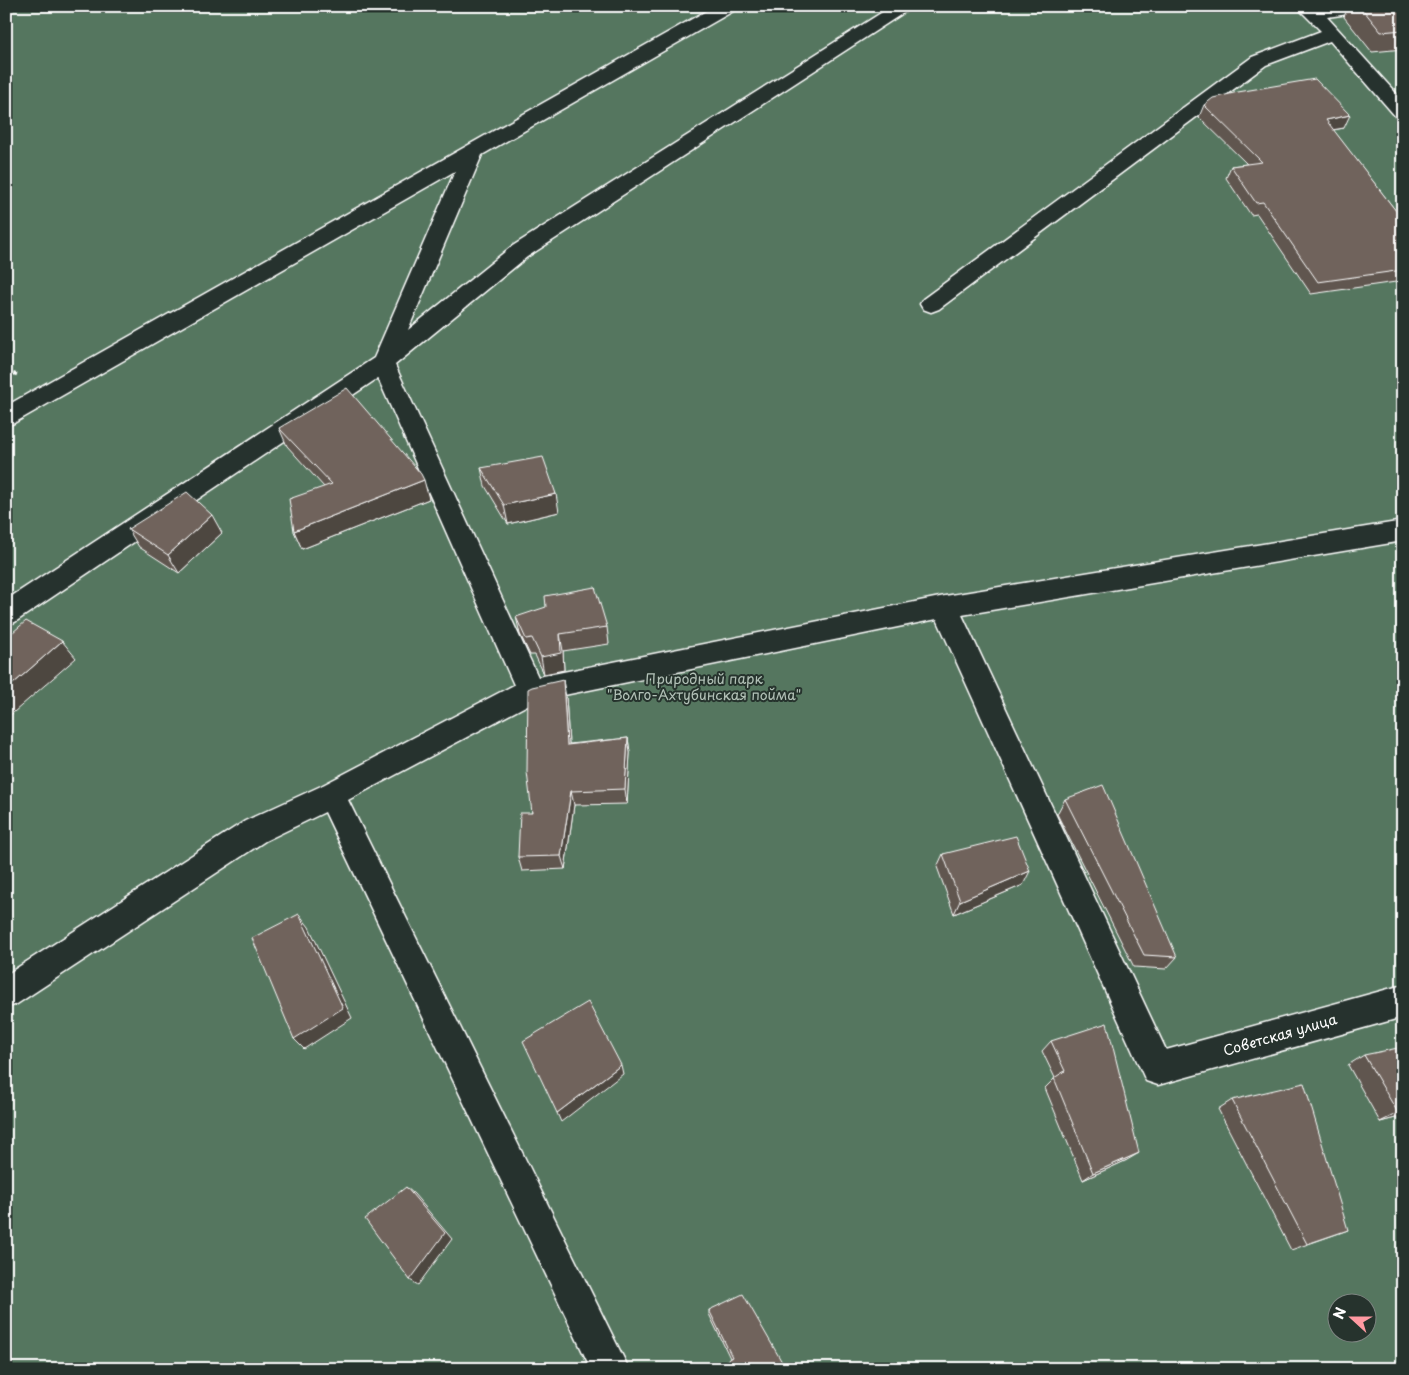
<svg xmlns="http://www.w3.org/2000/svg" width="1409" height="1375" font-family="'Playpen Sans',sans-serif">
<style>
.green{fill:#55765f;stroke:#aabaaf;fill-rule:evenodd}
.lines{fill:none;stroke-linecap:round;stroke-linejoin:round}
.minor-casing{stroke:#fff;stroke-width:3}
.path{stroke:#fff;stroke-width:3;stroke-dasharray:4 4;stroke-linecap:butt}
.minor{fill:#26332d;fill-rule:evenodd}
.wall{fill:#60564f;stroke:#fff}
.shaded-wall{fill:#4e4640;stroke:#fff}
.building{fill:#70645c;stroke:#fff}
.labels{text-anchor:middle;stroke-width:4;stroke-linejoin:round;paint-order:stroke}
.park-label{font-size:14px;fill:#b2c1b7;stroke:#26332d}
.street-label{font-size:14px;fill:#fff;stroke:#26332d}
</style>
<rect width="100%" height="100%" fill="#26332d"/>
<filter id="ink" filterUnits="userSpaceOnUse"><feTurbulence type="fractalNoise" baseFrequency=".02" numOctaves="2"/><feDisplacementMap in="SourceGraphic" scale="10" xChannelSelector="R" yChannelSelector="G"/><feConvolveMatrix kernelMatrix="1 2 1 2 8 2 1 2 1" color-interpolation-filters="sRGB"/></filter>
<g filter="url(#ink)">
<path class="green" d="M6,6H1403V1369H6ZM1336,1302H1366V1332H1336Z"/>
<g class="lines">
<g class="minor-casing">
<g id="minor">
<path d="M715,6H738L735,10L482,155L408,330L511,247L892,6H914L527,257L395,365L538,677L945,596L1403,521V541L962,615L1166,1050L1403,985V1017L1158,1085L1146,1081L937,619L535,701L348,800L629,1369H591L325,812L265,841L17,1004L6,1008V975L245,821L321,786L514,685L378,378L15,622L6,625V600L374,358L455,171L14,423L6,426V406Z"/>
<path d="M1296,6H1379L1376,10L1370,11L1327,17L1403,101V119L1396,117L1330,41L1266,65L939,309L931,312L923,309L920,304L923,299L1252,57L1321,31Z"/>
</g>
</g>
<path class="path" d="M6,370L17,375"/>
<use href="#minor" class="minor"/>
</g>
<g class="wall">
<path d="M1348,6H1403V49L1372,52L1344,17Z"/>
<path d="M1204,105L1344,128L1333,130L1403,220V281L1311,294L1257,214L1251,215L1226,178L1231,166L1247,164L1199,117Z"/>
<path d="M279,428L429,499L302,549L294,531L324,487L287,446Z"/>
<path d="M481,468L559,512L508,524L485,486Z"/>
<path d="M128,529L222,533L179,573L139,547Z"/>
<path d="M516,617L607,627L609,644L563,651L564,670L544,674L535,655H530L520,634Z"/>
<path d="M566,697L569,744L628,738L630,753L627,804L574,805L565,869L522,871L518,857Z"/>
<path d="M1065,799L1177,957L1166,969L1134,967L1057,814Z"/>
<path d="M943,854L1023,885L954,914L937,867Z"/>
<path d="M1051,1041L1127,1160L1083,1180L1045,1088L1055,1078L1042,1051Z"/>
<path d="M1364,1055L1403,1116L1380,1122L1348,1065Z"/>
<path d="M1232,1100L1348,1230L1291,1250L1218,1109Z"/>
<path d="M709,1310L786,1369L730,1358L709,1314Z"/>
</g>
<g class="shaded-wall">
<path d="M1350,115L1344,128L1320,132L1326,120Z"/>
<path d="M424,480L429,499L302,549L294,531Z"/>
<path d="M556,494L559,512L508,524L504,505Z"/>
<path d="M212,515L222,533L179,573L168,555Z"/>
<path d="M560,634L563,651L564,670L544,674L541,657Z"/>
<path d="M62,641L76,658L6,719V690Z"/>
<path d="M563,680L566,697L570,760L567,745Z"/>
<path d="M628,738L630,753L627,804L625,789Z"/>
<path d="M571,791L574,805L565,869L561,856Z"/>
<path d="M1030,871L1023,885L954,914L960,901Z"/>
<path d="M299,914L309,927L352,1018L304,1049L294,1039Z"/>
<path d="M621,1065L623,1074L561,1122L557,1113Z"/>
<path d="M1403,1112V1116L1380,1122L1398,1113Z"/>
<path d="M1139,1153L1127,1160L1083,1180L1093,1173Z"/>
<path d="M406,1187L414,1194L452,1239L418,1285L410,1280Z"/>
</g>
<g class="building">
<path d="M1360,6H1403V30L1381,32Z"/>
<path d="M1315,79L1350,115L1326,120L1403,220V270L1318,282L1263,202L1256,203L1231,166L1262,162L1204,105L1213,98L1238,92Z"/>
<path d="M347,388L421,474L424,480L294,531L289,499L332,484L279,428Z"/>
<path d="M543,457L556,494L504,505L481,468Z"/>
<path d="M187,492L212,515L168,555L128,529Z"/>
<path d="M595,587L607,627L560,634L561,653L541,657L532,638L526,639L516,617L546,607L545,596Z"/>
<path d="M26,621L62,641L6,690V638Z"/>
<path d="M563,680L567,745L628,738L625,789L571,791L561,856L518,857L520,813H532L527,772L528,689L532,687Z"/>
<path d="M1103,785L1177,957L1144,955L1065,799Z"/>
<path d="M1016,836L1030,871L960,901L943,854Z"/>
<path d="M299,914L343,1008L294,1039L252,938Z"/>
<path d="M588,1002L621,1065L557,1113L523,1041Z"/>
<path d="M1107,1023L1139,1153L1093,1173L1054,1078L1065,1071L1051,1041Z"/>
<path d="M1403,1047V1112L1398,1113L1364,1055Z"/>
<path d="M1304,1083L1348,1230L1307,1244L1232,1100Z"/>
<path d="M406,1187L445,1233L410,1280L365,1219Z"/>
<path d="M743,1294L786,1369H713L732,1357L709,1310Z"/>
</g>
</g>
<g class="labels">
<g class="park-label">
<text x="704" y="684">Природный парк<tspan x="704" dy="16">"Волго-Ахтубинская пойма"</tspan></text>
</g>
<g class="street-label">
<text transform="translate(1280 1035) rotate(-16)" y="5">Советская улица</text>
</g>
</g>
<rect width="1409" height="1375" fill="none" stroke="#26332d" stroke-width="25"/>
<rect x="12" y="12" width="1384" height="1350" fill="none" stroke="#fff" stroke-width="2" filter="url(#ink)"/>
<g transform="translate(1352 1318) rotate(291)"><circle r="24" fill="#26332d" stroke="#7d8581"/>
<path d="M0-4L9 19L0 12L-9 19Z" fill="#ff9aa2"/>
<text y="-8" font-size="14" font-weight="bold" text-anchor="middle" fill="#ffffff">N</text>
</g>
</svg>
